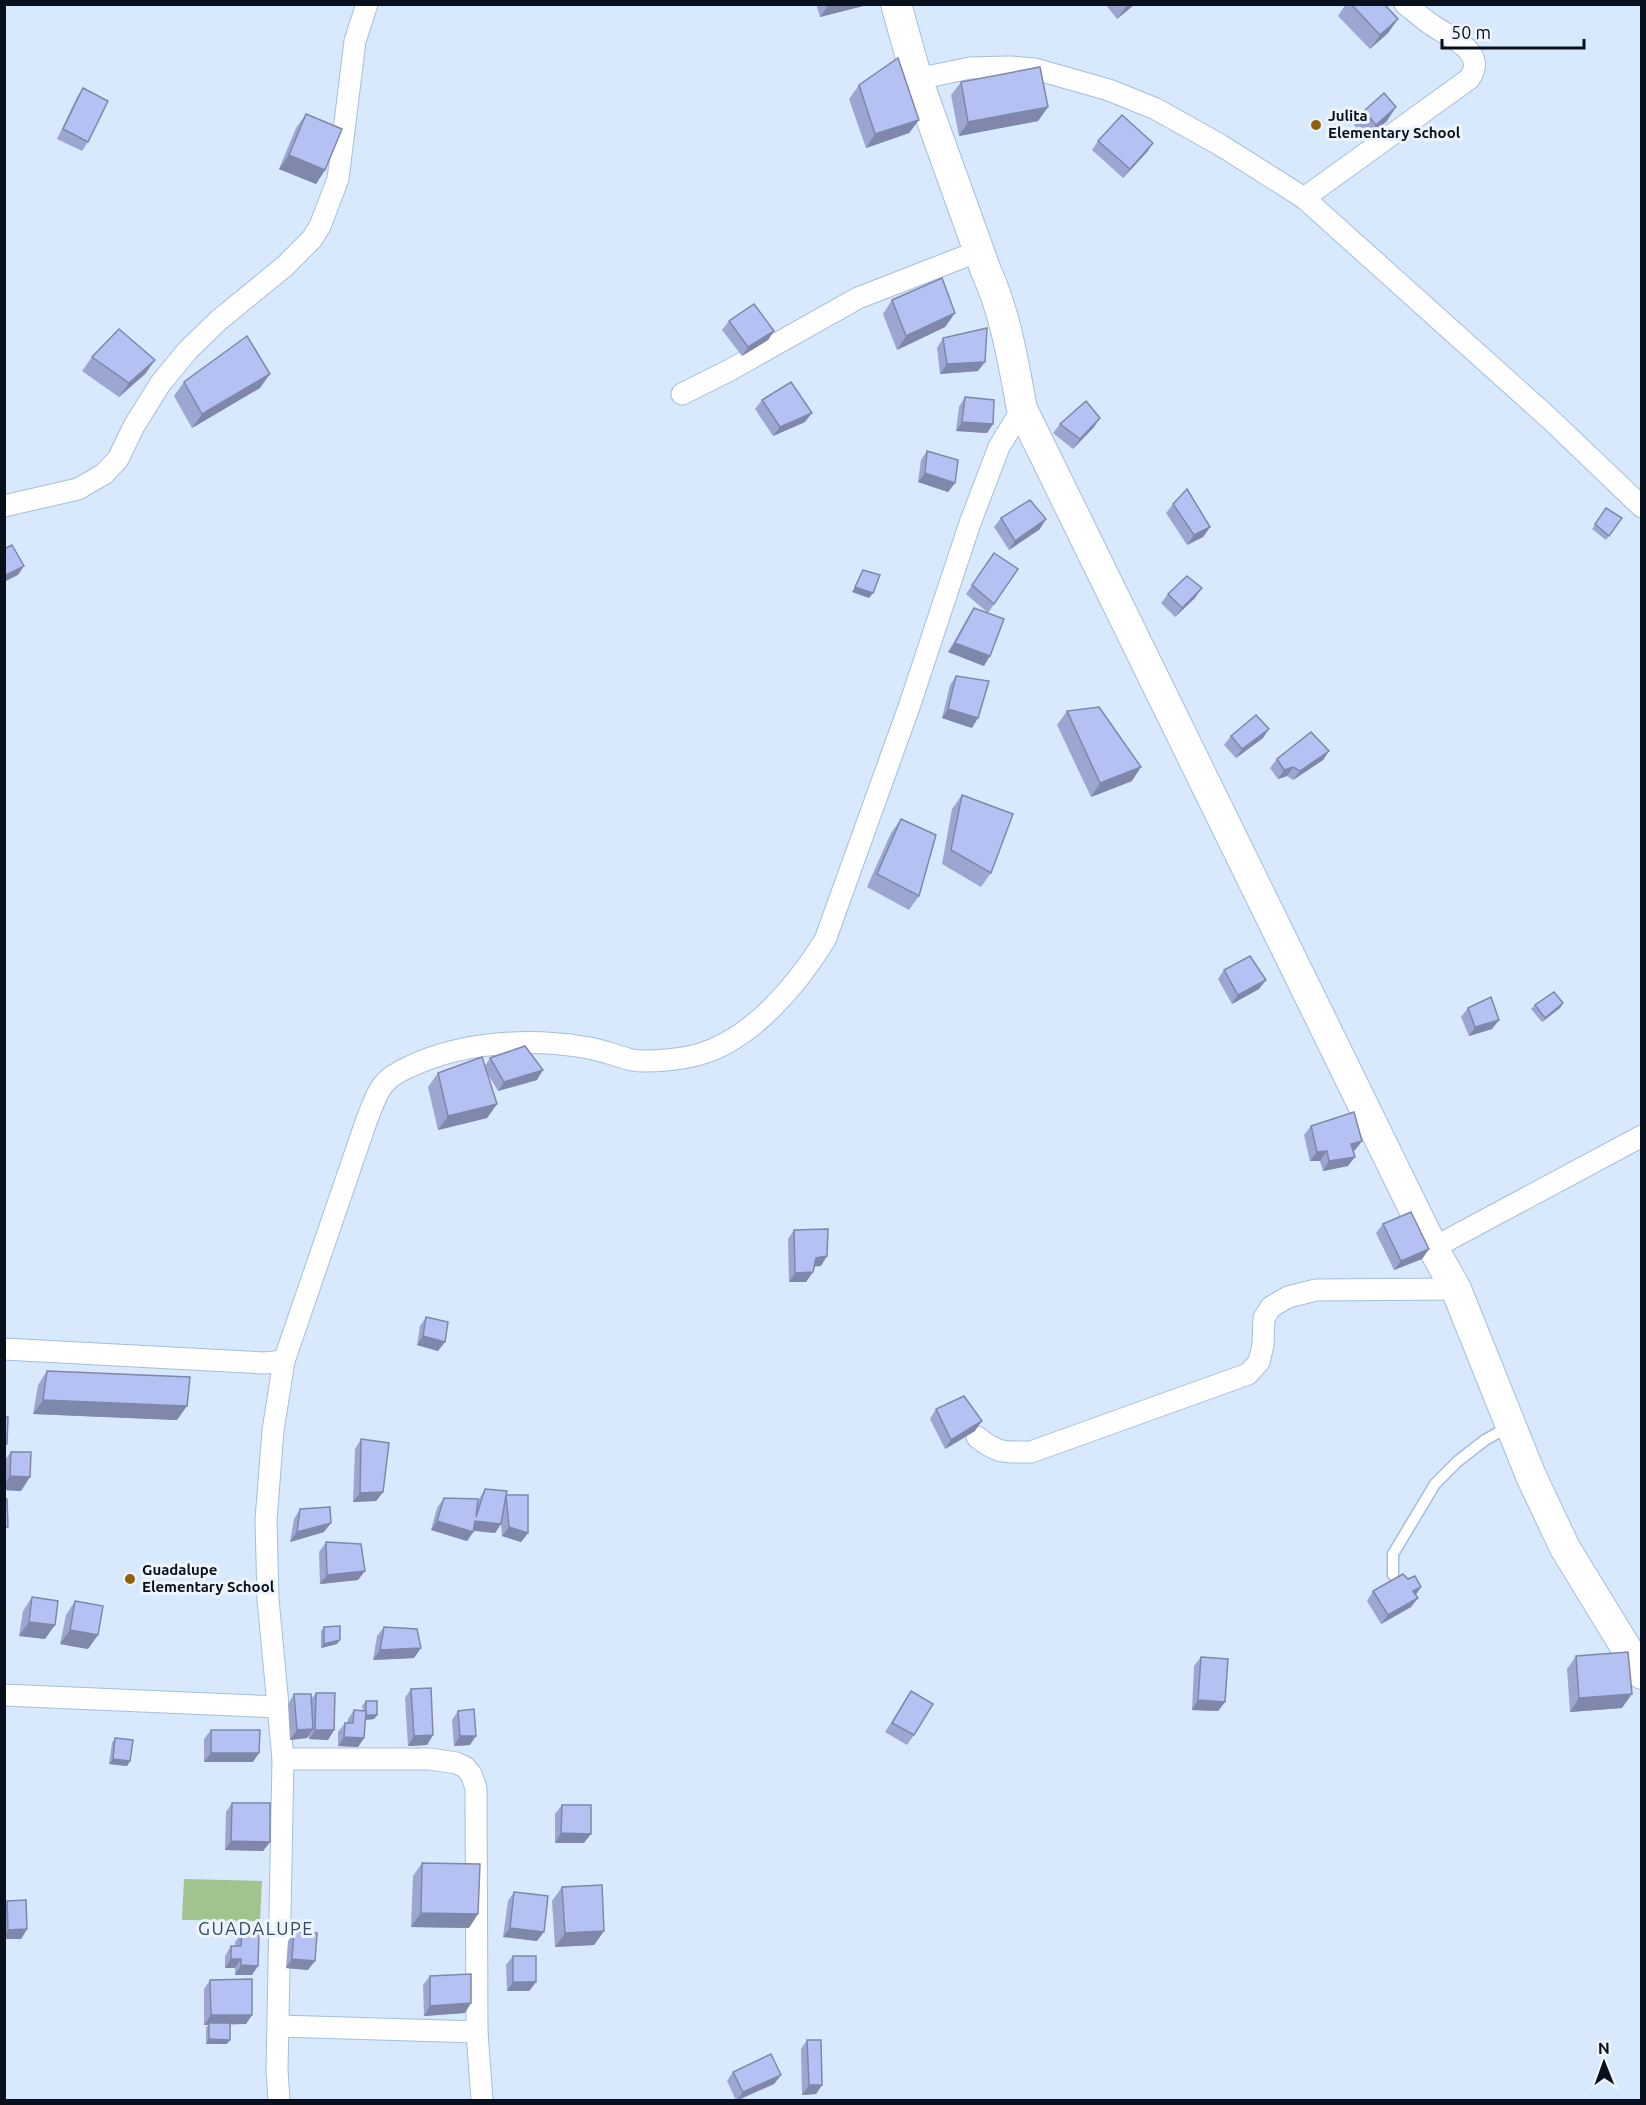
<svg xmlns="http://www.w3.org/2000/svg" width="1646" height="2105" font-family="Ubuntu,sans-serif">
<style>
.green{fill:#a1c38e}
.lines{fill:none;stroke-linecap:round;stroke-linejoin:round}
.lane-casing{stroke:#a4bee0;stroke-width:13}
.street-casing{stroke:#a4bee0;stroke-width:23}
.secondary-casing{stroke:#a4bee0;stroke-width:32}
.lane{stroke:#fff;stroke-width:10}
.street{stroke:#fff;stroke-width:21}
.secondary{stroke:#fff;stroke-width:30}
.wall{fill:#9ca6d1}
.shaded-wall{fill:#7f87aa}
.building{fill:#b5c1f3;stroke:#7f87aa;stroke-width:1.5}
.poi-dot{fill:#8f610b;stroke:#eef4fb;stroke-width:2}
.labels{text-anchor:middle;stroke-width:6;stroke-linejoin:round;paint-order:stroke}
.poi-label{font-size:15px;font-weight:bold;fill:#07101c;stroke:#eef4fb;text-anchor:start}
.quarter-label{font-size:18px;letter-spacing:1.5px;fill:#314764;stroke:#eef4fb}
</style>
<rect width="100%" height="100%" fill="#d8e8fd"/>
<path class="green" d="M184,1879L262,1881L260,1921L182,1920Z"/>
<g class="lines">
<g class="lane-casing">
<path id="lane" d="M1393,1575V1554L1435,1484L1458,1461L1485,1440L1508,1427"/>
</g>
<g class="street-casing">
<g id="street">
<path d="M917,79L970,68L1010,67L1035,69L1109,90L1156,109L1222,146L1304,198L1550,419L1642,507"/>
<path d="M1304,198L1469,79C1489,52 1449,37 1432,25C1423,19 1414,11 1405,4"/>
<path d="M682,394L730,370L858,298L979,251"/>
<path d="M4,506L78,489L104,474L118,459L134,426L160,384L188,350L219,320L285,266L312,239L320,226L338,179L355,41L367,4"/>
<path d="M1433,1248L1642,1136"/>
<path d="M4,1349L264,1363L284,1361"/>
<path d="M977,1437C998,1454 1004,1452 1031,1452L1248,1374L1259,1362L1263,1345L1264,1318L1271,1307L1288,1297L1316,1290L1456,1289"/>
<path d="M4,1695L277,1707"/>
<path d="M283,1759H430L456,1763L465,1767L471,1774L476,1788L477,2032L482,2100"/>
<path d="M279,2026L477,2032"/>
<path d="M279,2100L277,2071L283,1759L268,1599L266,1520L273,1430L284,1361L366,1122C371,1110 375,1095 383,1085C389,1077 400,1071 409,1067C461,1042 527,1038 583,1047C600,1049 616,1056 632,1060C648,1063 684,1059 700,1054C752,1039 797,985 825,940L909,707L970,523L999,447L1022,409"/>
</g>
</g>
<g class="secondary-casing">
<path id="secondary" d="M896,4L917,79L986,271C1006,315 1013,362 1022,409L1433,1248L1456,1289L1531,1476L1565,1548L1642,1674"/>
</g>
<use href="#lane" class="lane"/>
<use href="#street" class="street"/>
<use href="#secondary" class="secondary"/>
</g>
<g class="wall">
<path d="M816,4H871L820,17Z"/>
<path d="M1105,4H1135L1117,19Z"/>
<path d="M1346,4H1384L1398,19L1388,33L1370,49L1338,16Z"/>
<path d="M961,82L1048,107L1038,121L959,136L951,95Z"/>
<path d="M859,85L919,120L909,133L866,148L849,99Z"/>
<path d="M83,88L88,142L82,151L57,139L77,97Z"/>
<path d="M1364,111L1387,121L1366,139L1354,125Z"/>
<path d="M306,114L325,170L316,184L279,169L296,128Z"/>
<path d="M1098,141L1153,143L1147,152L1123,178L1092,150Z"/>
<path d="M892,300L955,313L945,327L897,350L883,314Z"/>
<path d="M729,321L774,331L768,340L742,356L722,330Z"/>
<path d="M943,338L978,371L940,374L937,348Z"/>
<path d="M92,357L155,360L145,374L119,397L82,371Z"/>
<path d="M184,382L260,388L192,428L174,396Z"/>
<path d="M965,397L993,424L987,433L956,431L959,407Z"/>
<path d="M762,400L805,422L773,436L755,409Z"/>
<path d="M1060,424L1094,427L1073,449L1053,433Z"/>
<path d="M927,451L955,483L948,492L918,482L921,460Z"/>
<path d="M1173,504L1210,527L1203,537L1187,545L1166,513Z"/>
<path d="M1606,508L1622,518L1606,540L1592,529Z"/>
<path d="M1001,518L1040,529L1009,550L994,527Z"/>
<path d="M994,553L1018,569L988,613L966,594Z"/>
<path d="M1168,594L1195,598L1175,617L1161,603Z"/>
<path d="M974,608L984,666L948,652L968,617Z"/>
<path d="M956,676L972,728L942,718L950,685Z"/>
<path d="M1067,711L1132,781L1091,797L1057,725Z"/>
<path d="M1231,736L1263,738L1236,758L1224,745Z"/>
<path d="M1329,751L1323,760L1293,780L1287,776L1278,779L1270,768L1277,759Z"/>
<path d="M962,795L991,873L981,887L942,864L952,809Z"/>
<path d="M901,819L919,896L909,910L867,887L891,833Z"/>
<path d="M1224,970L1266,980L1259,989L1232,1004L1218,979Z"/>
<path d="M1563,1003L1560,1008L1542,1022L1531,1009L1535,1005Z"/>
<path d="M1468,1008L1492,1029L1469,1036L1461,1017Z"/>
<path d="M490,1058L537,1080L498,1091L487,1073L497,1104L487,1118L438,1130L428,1087L438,1073L485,1066Z"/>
<path d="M1311,1126L1362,1141L1355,1150L1353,1151L1348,1166L1323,1171L1320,1161H1310L1304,1135Z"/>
<path d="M1383,1224L1429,1249L1422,1259L1394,1270L1376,1233Z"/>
<path d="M794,1230L821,1266H814L806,1282H789L788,1239Z"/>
<path d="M426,1317L438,1351L417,1345L420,1326Z"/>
<path d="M47,1371L177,1420L33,1414L38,1385Z"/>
<path d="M936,1409L975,1431L945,1449L930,1419Z"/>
<path d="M361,1439L383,1492L376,1501L353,1502L355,1449Z"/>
<path d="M11,1452L21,1491L4,1490V1461Z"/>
<path d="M485,1489L506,1495L528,1533L521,1542L502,1536L501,1524L495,1533L474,1531L467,1541L431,1530L437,1508L444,1498L478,1501Z"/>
<path d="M300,1509L324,1532L290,1542L294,1519Z"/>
<path d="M326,1542L358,1580L320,1584L319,1552Z"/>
<path d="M1373,1591L1416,1594L1411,1607L1381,1624L1367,1601Z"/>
<path d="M32,1597L45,1639L19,1636L23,1611Z"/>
<path d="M75,1601L88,1649L60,1644L66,1615Z"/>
<path d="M324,1627L337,1644L321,1648V1631Z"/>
<path d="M384,1627L414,1658L373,1660L377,1636Z"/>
<path d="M1576,1656L1622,1708L1570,1712L1567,1669Z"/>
<path d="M1201,1657L1225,1702L1218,1711L1192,1710L1194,1666Z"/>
<path d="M411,1689L433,1735L427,1745L408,1746L405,1698Z"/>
<path d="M911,1691L914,1735L907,1745L885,1732Z"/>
<path d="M316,1693L334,1730L328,1740L309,1739V1736L307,1738L290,1740L288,1704L294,1694L311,1699Z"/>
<path d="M366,1701L377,1715L374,1719L365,1720L364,1738L358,1747L338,1746V1732L345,1723H347L348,1719L354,1710H363L362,1706Z"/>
<path d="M458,1711L470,1745L454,1746L452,1720Z"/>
<path d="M211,1730L253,1762H204V1739Z"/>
<path d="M115,1738L130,1761L127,1766L109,1764L112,1743Z"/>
<path d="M232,1803L270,1842L263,1851L225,1850L226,1812Z"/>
<path d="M562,1805L584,1843H555V1814Z"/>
<path d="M422,1863L469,1928L411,1927L413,1876Z"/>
<path d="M562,1887L604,1931L594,1945L555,1947L552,1901Z"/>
<path d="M514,1892L537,1941L503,1937L508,1901Z"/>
<path d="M7,1901L27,1929L21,1939H4V1903Z"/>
<path d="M294,1932L308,1970L286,1968L288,1941Z"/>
<path d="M242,1933L252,1975H235V1968H225V1956L231,1946H235V1942Z"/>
<path d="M513,1956L536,1982L529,1991H507L506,1965Z"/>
<path d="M430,1976L465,2013L424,2016L423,1985Z"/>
<path d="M210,1980L252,2015L246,2024H230L227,2044H206V2028L208,2025H204V1989Z"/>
<path d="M807,2040L822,2085L816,2094L802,2095L801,2049Z"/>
<path d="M733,2072L781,2075L774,2084L739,2100H736L727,2081Z"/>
</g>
<g class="shaded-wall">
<path d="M829,4H871L820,17Z"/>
<path d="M1128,4H1135L1117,19Z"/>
<path d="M1398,19L1388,33L1370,49L1380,35Z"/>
<path d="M1048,107L1038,121L959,136L968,122Z"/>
<path d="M1396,107L1387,121L1366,139L1376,125Z"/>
<path d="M919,120L909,133L866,148L875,134Z"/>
<path d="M1153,143L1147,152L1123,178L1130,169Z"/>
<path d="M289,155L325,170L316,184L279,169Z"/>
<path d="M955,313L945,327L897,350L906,336Z"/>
<path d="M774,331L768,340L742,356L748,347Z"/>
<path d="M155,360L145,374L119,397L129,383Z"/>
<path d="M985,362L978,371L940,374L947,364Z"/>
<path d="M270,374L260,388L192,428L202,414Z"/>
<path d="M812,413L805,422L773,436L780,427Z"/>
<path d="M1100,418L1094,427L1073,449L1080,439Z"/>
<path d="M962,422L993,424L987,433L956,431Z"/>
<path d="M925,473L955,483L948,492L918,482Z"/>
<path d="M1046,519L1040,529L1009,550L1015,541Z"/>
<path d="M1210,527L1203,537L1187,545L1194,535Z"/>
<path d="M24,566L18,575L4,582V576Z"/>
<path d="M855,587L873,593L869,598L852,592Z"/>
<path d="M1202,588L1195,598L1175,617L1182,608Z"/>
<path d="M955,643L990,656L984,666L948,652Z"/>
<path d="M948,709L978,718L972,728L942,718Z"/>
<path d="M1269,729L1263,738L1236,758L1242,749Z"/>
<path d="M1329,751L1323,760L1293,780L1300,771Z"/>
<path d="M1141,767L1132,781L1091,797L1100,783Z"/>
<path d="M1293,767L1287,776L1278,779L1284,770Z"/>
<path d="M1266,980L1259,989L1232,1004L1238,995Z"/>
<path d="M1563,1003L1560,1008L1542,1022L1545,1018Z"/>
<path d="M1499,1020L1492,1029L1469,1036L1475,1027Z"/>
<path d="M543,1070L537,1080L498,1091L504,1082Z"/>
<path d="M497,1104L487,1118L438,1130L448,1116Z"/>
<path d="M1362,1141L1355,1150L1345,1153L1351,1144Z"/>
<path d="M1327,1151L1320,1161H1310L1317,1152Z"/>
<path d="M1355,1157L1348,1166L1323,1171L1329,1161Z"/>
<path d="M1429,1249L1422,1259L1394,1270L1401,1261Z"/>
<path d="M827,1256L821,1266L809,1267L816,1258Z"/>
<path d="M813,1272L806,1282H789L795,1273Z"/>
<path d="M423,1336L445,1342L438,1351L417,1345Z"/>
<path d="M43,1400L187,1406L177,1420L33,1414Z"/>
<path d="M982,1421L975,1431L945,1449L951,1440Z"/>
<path d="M10,1476L30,1477L21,1491L4,1490V1485Z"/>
<path d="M383,1492L376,1501L353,1502L360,1493Z"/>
<path d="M437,1521L473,1532L467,1541L431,1530Z"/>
<path d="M475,1521L501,1524L495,1533L469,1530Z"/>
<path d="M331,1523L324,1532L290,1542L297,1532Z"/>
<path d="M509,1527L528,1533L521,1542L502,1536Z"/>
<path d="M365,1571L358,1580L320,1584L327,1575Z"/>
<path d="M1421,1587L1415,1596L1413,1591Z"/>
<path d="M1418,1598L1411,1607L1381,1624L1388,1615Z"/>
<path d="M29,1622L55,1625L45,1639L19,1636Z"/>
<path d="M70,1630L98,1635L88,1649L60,1644Z"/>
<path d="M340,1640L337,1644L321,1648L324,1644Z"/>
<path d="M421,1648L414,1658L373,1660L380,1650Z"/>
<path d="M1632,1694L1622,1708L1570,1712L1579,1698Z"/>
<path d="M1198,1700L1225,1702L1218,1711L1192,1710Z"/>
<path d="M366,1715H377L374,1719L363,1720Z"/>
<path d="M313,1729L307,1738L290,1740L297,1730Z"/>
<path d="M315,1730H334L328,1740L309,1739Z"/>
<path d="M433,1735L427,1745L408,1746L414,1736Z"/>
<path d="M460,1736H476L470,1745L454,1746Z"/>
<path d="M344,1737L364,1738L358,1747L338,1746Z"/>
<path d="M211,1753H259L253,1762H204Z"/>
<path d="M113,1759L130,1761L127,1766L109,1764Z"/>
<path d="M561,1833L591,1834L584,1843H555Z"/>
<path d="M231,1841L270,1842L263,1851L225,1850Z"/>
<path d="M421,1913L478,1914L469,1928L411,1927Z"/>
<path d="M510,1928L544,1932L537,1941L503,1937Z"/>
<path d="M27,1929L21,1939H4V1935L8,1930Z"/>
<path d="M604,1931L594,1945L555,1947L565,1933Z"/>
<path d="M231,1959H241L235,1968H225Z"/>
<path d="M292,1959L315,1961L308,1970L286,1968Z"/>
<path d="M241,1965L258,1966L252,1975H235Z"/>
<path d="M513,1982H536L529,1991H507Z"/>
<path d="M471,2003L465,2013L424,2016L430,2006Z"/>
<path d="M211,2015H252L246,2024L209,2025V2023L208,2025H204Z"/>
<path d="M209,2039L230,2040L227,2044H206Z"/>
<path d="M781,2075L774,2084L737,2100L743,2092Z"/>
<path d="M809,2085H822L816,2094L802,2095Z"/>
</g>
<g class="building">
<path d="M1351,4H1384L1398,19L1380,35Z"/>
<path d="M898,58L919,120L875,134L859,85Z"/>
<path d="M1040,67L1048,107L968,122L961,82Z"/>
<path d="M83,88L108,101L88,142L63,129Z"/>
<path d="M1384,93L1396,107L1376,125L1364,111Z"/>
<path d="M306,114L342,129L325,170L289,155Z"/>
<path d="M1122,115L1153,143L1130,169L1098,141Z"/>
<path d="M942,278L955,313L906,336L892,300Z"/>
<path d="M754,304L774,331L748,347L729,321Z"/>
<path d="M987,328L985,362L947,364L943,338Z"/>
<path d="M119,329L155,360L129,383L92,357Z"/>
<path d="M247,336L270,374L202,414L184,382Z"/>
<path d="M791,382L812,413L780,427L762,400Z"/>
<path d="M965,397L994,400L993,424L962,422Z"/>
<path d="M1086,401L1100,418L1080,439L1060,424Z"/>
<path d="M927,451L958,460L955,483L925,473Z"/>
<path d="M1187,489L1210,527L1194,535L1173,504Z"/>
<path d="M1030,500L1046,519L1015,541L1001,518Z"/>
<path d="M1606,508L1622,518L1609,536L1595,524Z"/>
<path d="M12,545L24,566L4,576V549Z"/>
<path d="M994,553L1018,569L994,604L972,585Z"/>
<path d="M863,570L880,575L873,593L855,587Z"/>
<path d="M1187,576L1202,588L1182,608L1168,594Z"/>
<path d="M974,608L1004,619L990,656L955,643Z"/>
<path d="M956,676L989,681L978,718L948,709Z"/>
<path d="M1099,707L1141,767L1100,783L1067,711Z"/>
<path d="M1256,715L1269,729L1242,749L1231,736Z"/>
<path d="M1311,732L1329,751L1300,771L1293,767L1284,770L1277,759Z"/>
<path d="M962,795L1013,814L991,873L951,850Z"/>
<path d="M901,819L936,835L919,896L877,874Z"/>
<path d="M1250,956L1266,980L1238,995L1224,970Z"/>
<path d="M1554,992L1563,1003L1545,1018L1535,1005Z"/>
<path d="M1491,997L1499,1020L1475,1027L1468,1008Z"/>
<path d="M525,1046L543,1070L504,1082L490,1058Z"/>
<path d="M482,1057L497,1104L448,1116L438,1073Z"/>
<path d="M1354,1112L1362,1141L1351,1144L1355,1157L1329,1161L1327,1151L1317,1152L1311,1126Z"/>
<path d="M1411,1212L1429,1249L1401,1261L1383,1224Z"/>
<path d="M828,1229L827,1256L816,1258L813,1272L795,1273L794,1230Z"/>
<path d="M426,1317L448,1322L445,1342L423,1336Z"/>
<path d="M47,1371L190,1377L187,1406L43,1400Z"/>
<path d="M964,1396L982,1421L951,1440L936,1409Z"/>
<path d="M4,1417H8L7,1444H4Z"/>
<path d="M361,1439L389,1443L383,1492L360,1493Z"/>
<path d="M11,1452H31L30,1477L10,1476Z"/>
<path d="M485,1489L507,1491L506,1495H528V1533L509,1527L506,1495L501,1524L475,1521L473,1532L437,1521L444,1498L478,1499L476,1517Z"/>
<path d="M4,1499H7L8,1527L4,1528Z"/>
<path d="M330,1507L331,1523L297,1532L300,1509Z"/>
<path d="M326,1542L361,1544L365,1571L327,1575Z"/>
<path d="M1403,1574L1408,1579L1415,1576L1421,1587L1413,1591L1418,1598L1388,1615L1373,1591Z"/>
<path d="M32,1597L58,1601L55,1625L29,1622Z"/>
<path d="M75,1601L103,1606L98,1635L70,1630Z"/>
<path d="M340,1626V1640L324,1644V1627Z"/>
<path d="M384,1627L417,1629L421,1648L380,1650Z"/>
<path d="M1628,1652L1632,1694L1579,1698L1576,1656Z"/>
<path d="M1201,1657L1228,1659L1225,1702L1198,1700Z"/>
<path d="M431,1688L433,1735L414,1736L411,1689Z"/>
<path d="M911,1691L933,1704L914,1735L892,1723Z"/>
<path d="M316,1693H335L334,1730H315Z"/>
<path d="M294,1694H311L313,1729L297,1730Z"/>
<rect x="366" y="1701" width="11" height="14"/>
<path d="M474,1709L476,1736H460L458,1711Z"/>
<path d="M354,1710L366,1711L364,1738L344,1737L345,1723H353Z"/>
<path d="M211,1730H260L259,1753H211Z"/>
<path d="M115,1738L133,1740L130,1761L113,1759Z"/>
<path d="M232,1803H270V1842L231,1841Z"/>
<path d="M562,1805H591V1834L561,1833Z"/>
<path d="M422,1863L480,1864L478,1914L421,1913Z"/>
<path d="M602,1885L604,1931L565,1933L562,1887Z"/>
<path d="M514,1892L548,1896L544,1932L510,1928Z"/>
<path d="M26,1900L27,1929L8,1930L7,1901Z"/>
<path d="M294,1932L317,1933L315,1961L292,1959Z"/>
<path d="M242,1933H259L258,1966L241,1965V1959H231V1946H241Z"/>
<rect x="513" y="1956" width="23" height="26"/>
<path d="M471,1974V2003L430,2006V1976Z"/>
<path d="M252,1979V2015H211L210,1980Z"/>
<path d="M209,2023H230V2040L209,2039Z"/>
<path d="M807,2040H821L822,2085H809Z"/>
<path d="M771,2054L781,2075L743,2092L733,2072Z"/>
</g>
<g class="poi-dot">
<circle cx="1316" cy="125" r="6"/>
<circle cx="130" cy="1579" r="6"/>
</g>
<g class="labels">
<g class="poi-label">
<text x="1328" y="121">Julita<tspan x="1328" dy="17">Elementary School</tspan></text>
<text x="142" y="1575">Guadalupe<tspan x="142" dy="17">Elementary School</tspan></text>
</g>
<g class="quarter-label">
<text x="256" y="1935">GUADALUPE</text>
</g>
</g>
<rect width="1646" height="2105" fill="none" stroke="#07101c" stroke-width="12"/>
<g transform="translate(1604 2063) rotate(359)" stroke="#eef4fb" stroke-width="4.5" paint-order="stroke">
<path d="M0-4.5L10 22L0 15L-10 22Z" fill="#07101c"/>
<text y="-9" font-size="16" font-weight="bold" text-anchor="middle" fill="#07101c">N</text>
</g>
<path d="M1442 39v9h142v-9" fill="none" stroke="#07101c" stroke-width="3"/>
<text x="1451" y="39" font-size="18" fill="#07101c" stroke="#eef4fb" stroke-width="4.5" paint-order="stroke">50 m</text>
</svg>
